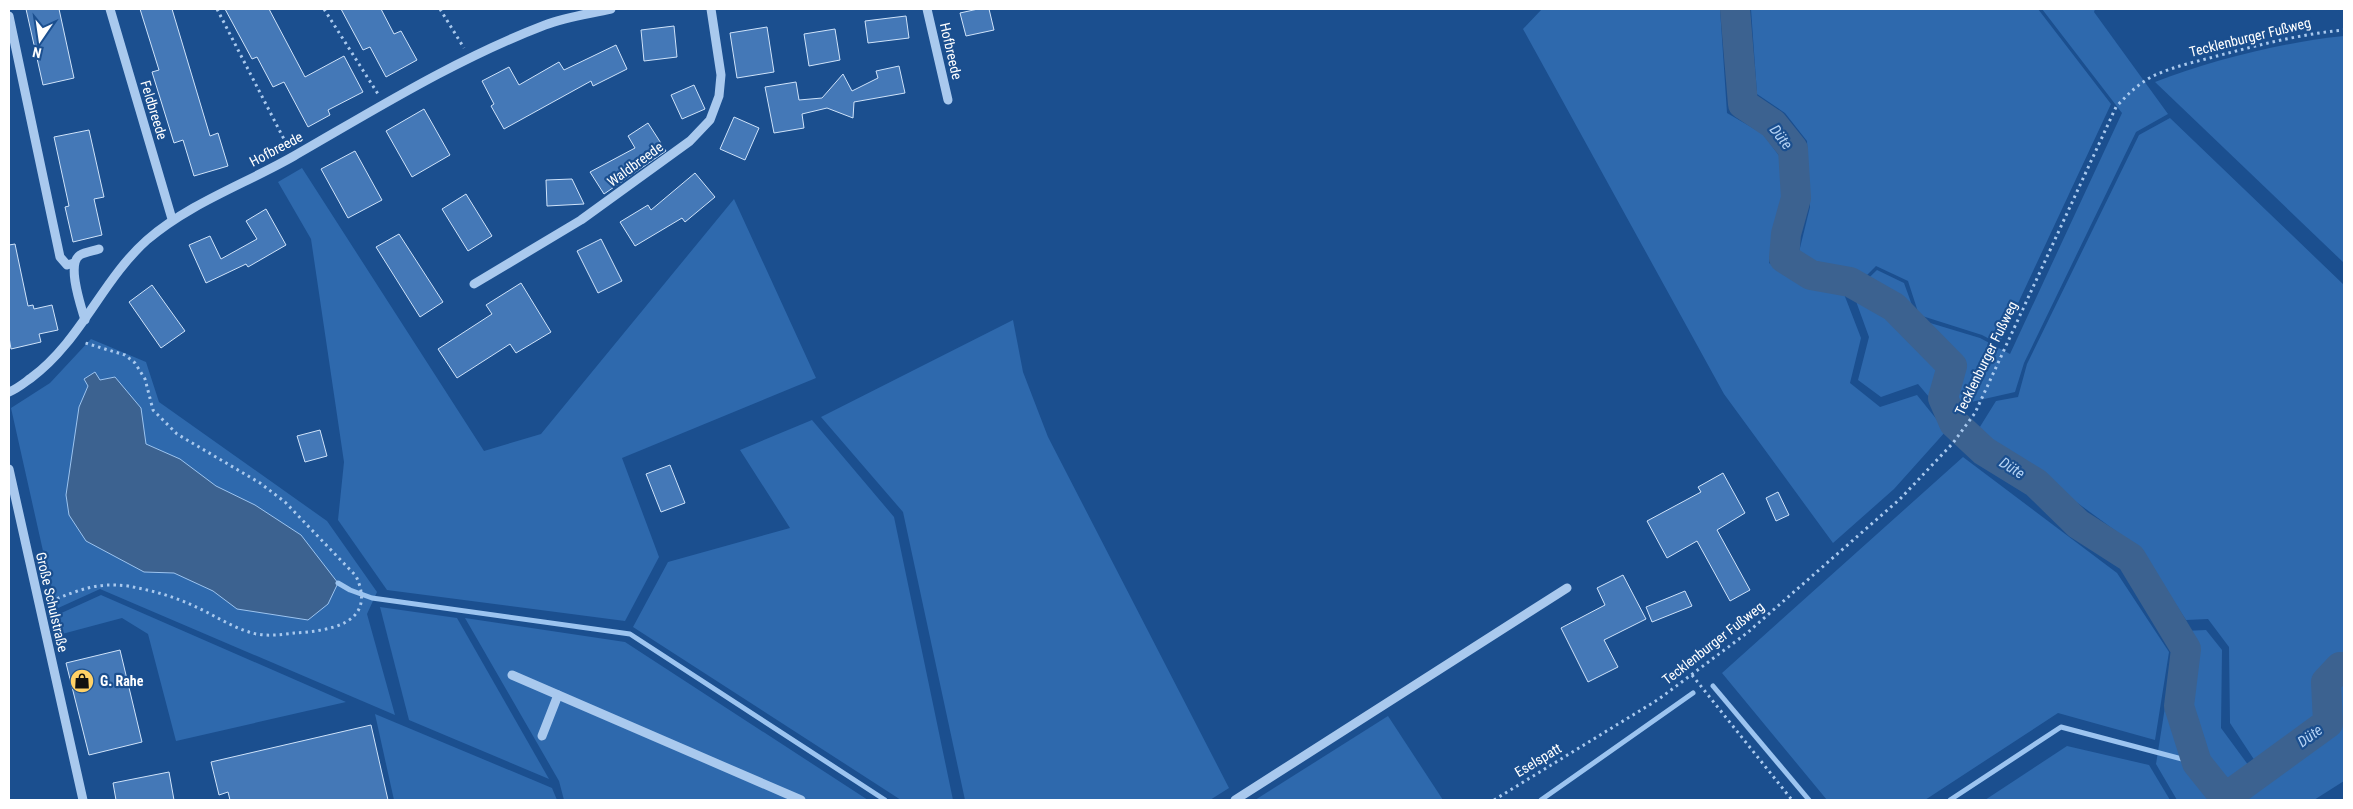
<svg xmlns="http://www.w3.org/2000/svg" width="2353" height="809" font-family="'Roboto Condensed',sans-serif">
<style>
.green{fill:#2e69ad}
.water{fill:#3c6290;stroke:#9cc4f0}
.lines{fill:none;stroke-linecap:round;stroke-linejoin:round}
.stream{stroke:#9cc4f0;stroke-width:5}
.river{stroke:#3c6290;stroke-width:30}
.building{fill:#4478b7;stroke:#cfe3fa}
.path{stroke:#a9c9ee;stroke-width:3;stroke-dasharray:2.5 4;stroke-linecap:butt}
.minor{stroke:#a9c9ee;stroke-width:9}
.labels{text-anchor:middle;stroke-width:4.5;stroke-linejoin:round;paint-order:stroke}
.street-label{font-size:14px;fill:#fff;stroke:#1b4f8f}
.poi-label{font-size:14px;font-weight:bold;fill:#fff;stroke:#1b4f8f;text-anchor:start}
.water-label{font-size:15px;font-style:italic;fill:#b5d3f5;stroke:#1b4f8f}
</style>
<rect width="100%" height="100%" fill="#1b4f8f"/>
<g class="green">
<path d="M1542,9H1720L1727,113L1763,134L1780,157L1783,197L1774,229L1769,263L1807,287L1844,294L1861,338L1850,383L1880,407L1917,395L1946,431L1894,489L1833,543L1724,394L1523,29Z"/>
<path d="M1751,9H2038L2111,104L1999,344L1982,335L1919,315L1908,281L1876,266L1864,278L1816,269L1799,252L1810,207L1807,141L1785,113L1757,94Z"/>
<path d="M2042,9H2095L2094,12L2168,114L2136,132L2024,363L2015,392L1971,402L1952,424L1918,384L1881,397L1858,380L1869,337L1853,293L1877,270L1904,283L1917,319L1980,338L2010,354L2122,113Z"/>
<path d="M2344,36V263L2155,82C2212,60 2283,42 2344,36Z"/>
<path d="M2170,118L2344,285V656H2334L2315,680L2317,717L2255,761L2230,723L2229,647L2208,619L2186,620L2139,548L1978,430L1996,401L2018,397L2027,364L2139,135Z"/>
<path d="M302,168L484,451L541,434L734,199L816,378L622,458L659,557L625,621L387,590L338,520L344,462L311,239L278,182Z"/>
<path d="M1013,320L1023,372L1048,437L1229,788L1210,800H965L903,512L821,417Z"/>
<path d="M91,339L146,362L159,402L327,521L377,592L367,614L395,715L100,589L56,609L11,408L50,383Z"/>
<path d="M812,420L894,517L953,800H901L633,627L668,562L790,528L740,450Z"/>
<path d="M1963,457L2117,573L2169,652L2155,740L2058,713L1925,800H1827L1722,673Z"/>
<path d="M101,595L346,702L176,741L148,634L122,618L62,634L57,615Z"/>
<path d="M380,607L457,618L549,779L409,720Z"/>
<path d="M465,618L625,642L868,800H564L559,781Z"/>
<path d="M2206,630L2222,650L2221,728L2260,781L2335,729L2333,687L2344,675V781L2314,800H2177L2156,764L2174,650L2162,632Z"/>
<path d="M375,714L552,788L557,800H394Z"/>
<path d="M1388,716L1443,800H1255Z"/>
<path d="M2067,746L2149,765L2170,800H1985Z"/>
</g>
<path class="water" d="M95,372L100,380L115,377L141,408L146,444L180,459L216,486L255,505L301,535L338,583L328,604L308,620L237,609L213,591L174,573L144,572L86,541L69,515L66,495L79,407L88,386L84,379Z"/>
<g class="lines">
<g class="stream">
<path d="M338,583L350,590L372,598L630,634L885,800"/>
<path d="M1713,686L1809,800"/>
<path d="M1541,800L1693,693"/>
<path d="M1950,800L2061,727L2197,763"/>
</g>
<path class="river" d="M1735,9L1743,104L1773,124L1793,149L1796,198L1786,234L1784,258L1811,275L1850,282L1894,307L1952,366L1943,398L1954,423L1984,451L2036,483L2078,524L2131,558L2186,649L2179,706L2197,763L2225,798L2328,723L2326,682L2340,667H2344"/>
</g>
<g class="building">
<path d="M26,9H59L74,78L43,85Z"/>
<path d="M140,9H172L210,136L218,133L228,166L194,176L183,140L174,143L152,72L159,70Z"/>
<path d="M225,9H269L305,77L344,56L363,92L328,110L330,115L308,127L284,82L273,87L257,57L252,59Z"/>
<path d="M341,9H381L394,34L401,31L417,60L386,77L370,47L363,50Z"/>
<path d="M978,9H989L994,30L966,36L960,13Z"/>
<path d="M906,16L909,38L868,43L865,21Z"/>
<path d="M674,26L677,57L644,61L641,30Z"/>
<path d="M767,27L774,72L737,78L730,33Z"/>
<path d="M835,29L840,60L809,66L804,34Z"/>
<path d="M616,45L627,69L593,86L591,81L504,129L491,106L494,104L482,81L509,67L519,85L559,62L564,70Z"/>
<path d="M899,66L905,93L854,102L853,118L827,108L802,114L804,128L774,133L765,87L796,82L799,100L822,98L843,74L852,91L878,78L876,71Z"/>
<path d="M694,85L705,109L682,119L671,95Z"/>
<path d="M424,109L450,155L412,177L386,131Z"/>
<path d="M734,117L759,128L745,160L720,149Z"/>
<path d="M648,123L666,151L604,194L590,172L635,148L628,136Z"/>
<path d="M89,130L104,197L94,199L102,235L73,242L65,207L69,206L54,137Z"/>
<path d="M355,151L382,200L348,218L321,169Z"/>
<path d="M695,173L715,197L685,222L682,218L635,246L620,222L648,205L651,210Z"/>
<path d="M572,179L584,204L547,206L546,180Z"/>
<path d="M466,194L492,236L468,251L442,209Z"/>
<path d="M266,209L286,245L248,267L246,264L206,283L189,245L210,236L221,259L257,239L246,221Z"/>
<path d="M399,234L443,302L420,317L376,247Z"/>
<path d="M601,239L622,281L598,293L577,251Z"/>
<path d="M15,244L28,306L33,305L34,309L52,305L58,330L39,334L41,342L11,349L9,337V245Z"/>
<path d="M521,283L551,332L516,353L510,344L457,378L438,349L492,314L486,305Z"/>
<path d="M152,285L185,331L161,348L129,302Z"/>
<path d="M320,430L327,456L305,462L297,436Z"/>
<path d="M670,465L685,503L661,512L646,474Z"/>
<path d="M1723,473L1745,513L1717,530L1750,590L1730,601L1697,541L1667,558L1647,521L1701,492L1698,487Z"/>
<path d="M1778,492L1789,515L1776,521L1766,498Z"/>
<path d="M1623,575L1646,619L1604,640L1618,667L1588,682L1561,628L1605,605L1597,588Z"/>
<path d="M1685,591L1692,606L1652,622L1646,607Z"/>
<path d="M120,650L142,742L89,755L66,663Z"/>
<path d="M371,725L388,800H230L228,792L219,795L211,762Z"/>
<path d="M169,772L174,800H116L113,783Z"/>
</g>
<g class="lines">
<g class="path">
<path d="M217,9L288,147"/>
<path d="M324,9L378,94"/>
<path d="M440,9L464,48"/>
<path d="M51,601C79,590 97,582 128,586C150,590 173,596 194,606C212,614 230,626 249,632C263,637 280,635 294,633C329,631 378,624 356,576L285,502L260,483L177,434L153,410L145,379L135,363L125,355L82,342"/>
<path d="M1692,675L1792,800"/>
<path d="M1494,800L1659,699L1747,633L1900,499L1953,443L1975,413L2116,107C2127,95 2137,85 2151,77C2171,67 2195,62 2217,56C2259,45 2300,34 2344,30"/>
</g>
<g class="minor">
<path d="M110,9L172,219"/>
<path d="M927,9L948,100"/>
<path d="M9,16L60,257L67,265L74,263"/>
<path d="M474,284L581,220L690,141L710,120L719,96L721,75L711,9"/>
<path d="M85,320C81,306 66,264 80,255C85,252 93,251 99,249"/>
<path d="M9,392C17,389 24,383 31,378C81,341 102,280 147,240C190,203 245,184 294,156C376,109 456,59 545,25C566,17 589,14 611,9"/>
<path d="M9,469L83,800"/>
<path d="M512,675L801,800"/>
<path d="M542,736L558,695"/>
<path d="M1235,800L1567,588"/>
</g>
</g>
<defs>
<g id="shop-disc" transform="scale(1.25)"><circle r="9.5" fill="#ffd166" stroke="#1b4f8f"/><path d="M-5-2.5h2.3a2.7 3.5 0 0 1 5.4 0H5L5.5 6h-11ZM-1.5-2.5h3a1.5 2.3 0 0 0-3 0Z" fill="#111"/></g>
</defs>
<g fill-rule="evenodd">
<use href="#shop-disc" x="82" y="681"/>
</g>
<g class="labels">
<g class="street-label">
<text transform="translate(2250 37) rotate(-14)" y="5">Tecklenburger Fußweg</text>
<text transform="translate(951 51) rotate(77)" y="5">Hofbreede</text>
<text transform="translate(154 110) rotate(73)" y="5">Feldbreede</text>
<text transform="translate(276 149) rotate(-28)" y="5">Hofbreede</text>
<text transform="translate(635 164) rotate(-36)" y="5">Waldbreede</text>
<text transform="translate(1986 358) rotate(-64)" y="5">Tecklenburger Fußweg</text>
<text transform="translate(52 602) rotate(77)" y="5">Große Schulstraße</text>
<text transform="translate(1713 643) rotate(-38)" y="5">Tecklenburger Fußweg</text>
<text transform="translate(1538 760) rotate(-31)" y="5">Eselspatt</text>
</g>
<g class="poi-label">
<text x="100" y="686">G. Rahe</text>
</g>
<g class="water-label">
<text transform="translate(1781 137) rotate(52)" y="5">Düte</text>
<text transform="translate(2012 468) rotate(32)" y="5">Düte</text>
<text transform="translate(2310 736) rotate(-36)" y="5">Düte</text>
</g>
</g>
<rect width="2353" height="809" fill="none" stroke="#ffffff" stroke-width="20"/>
<g transform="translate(40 40) rotate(193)" stroke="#1b4f8f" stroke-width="4" paint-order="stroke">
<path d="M0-4L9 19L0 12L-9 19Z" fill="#ffffff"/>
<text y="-8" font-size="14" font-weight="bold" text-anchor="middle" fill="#ffffff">N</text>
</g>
</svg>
